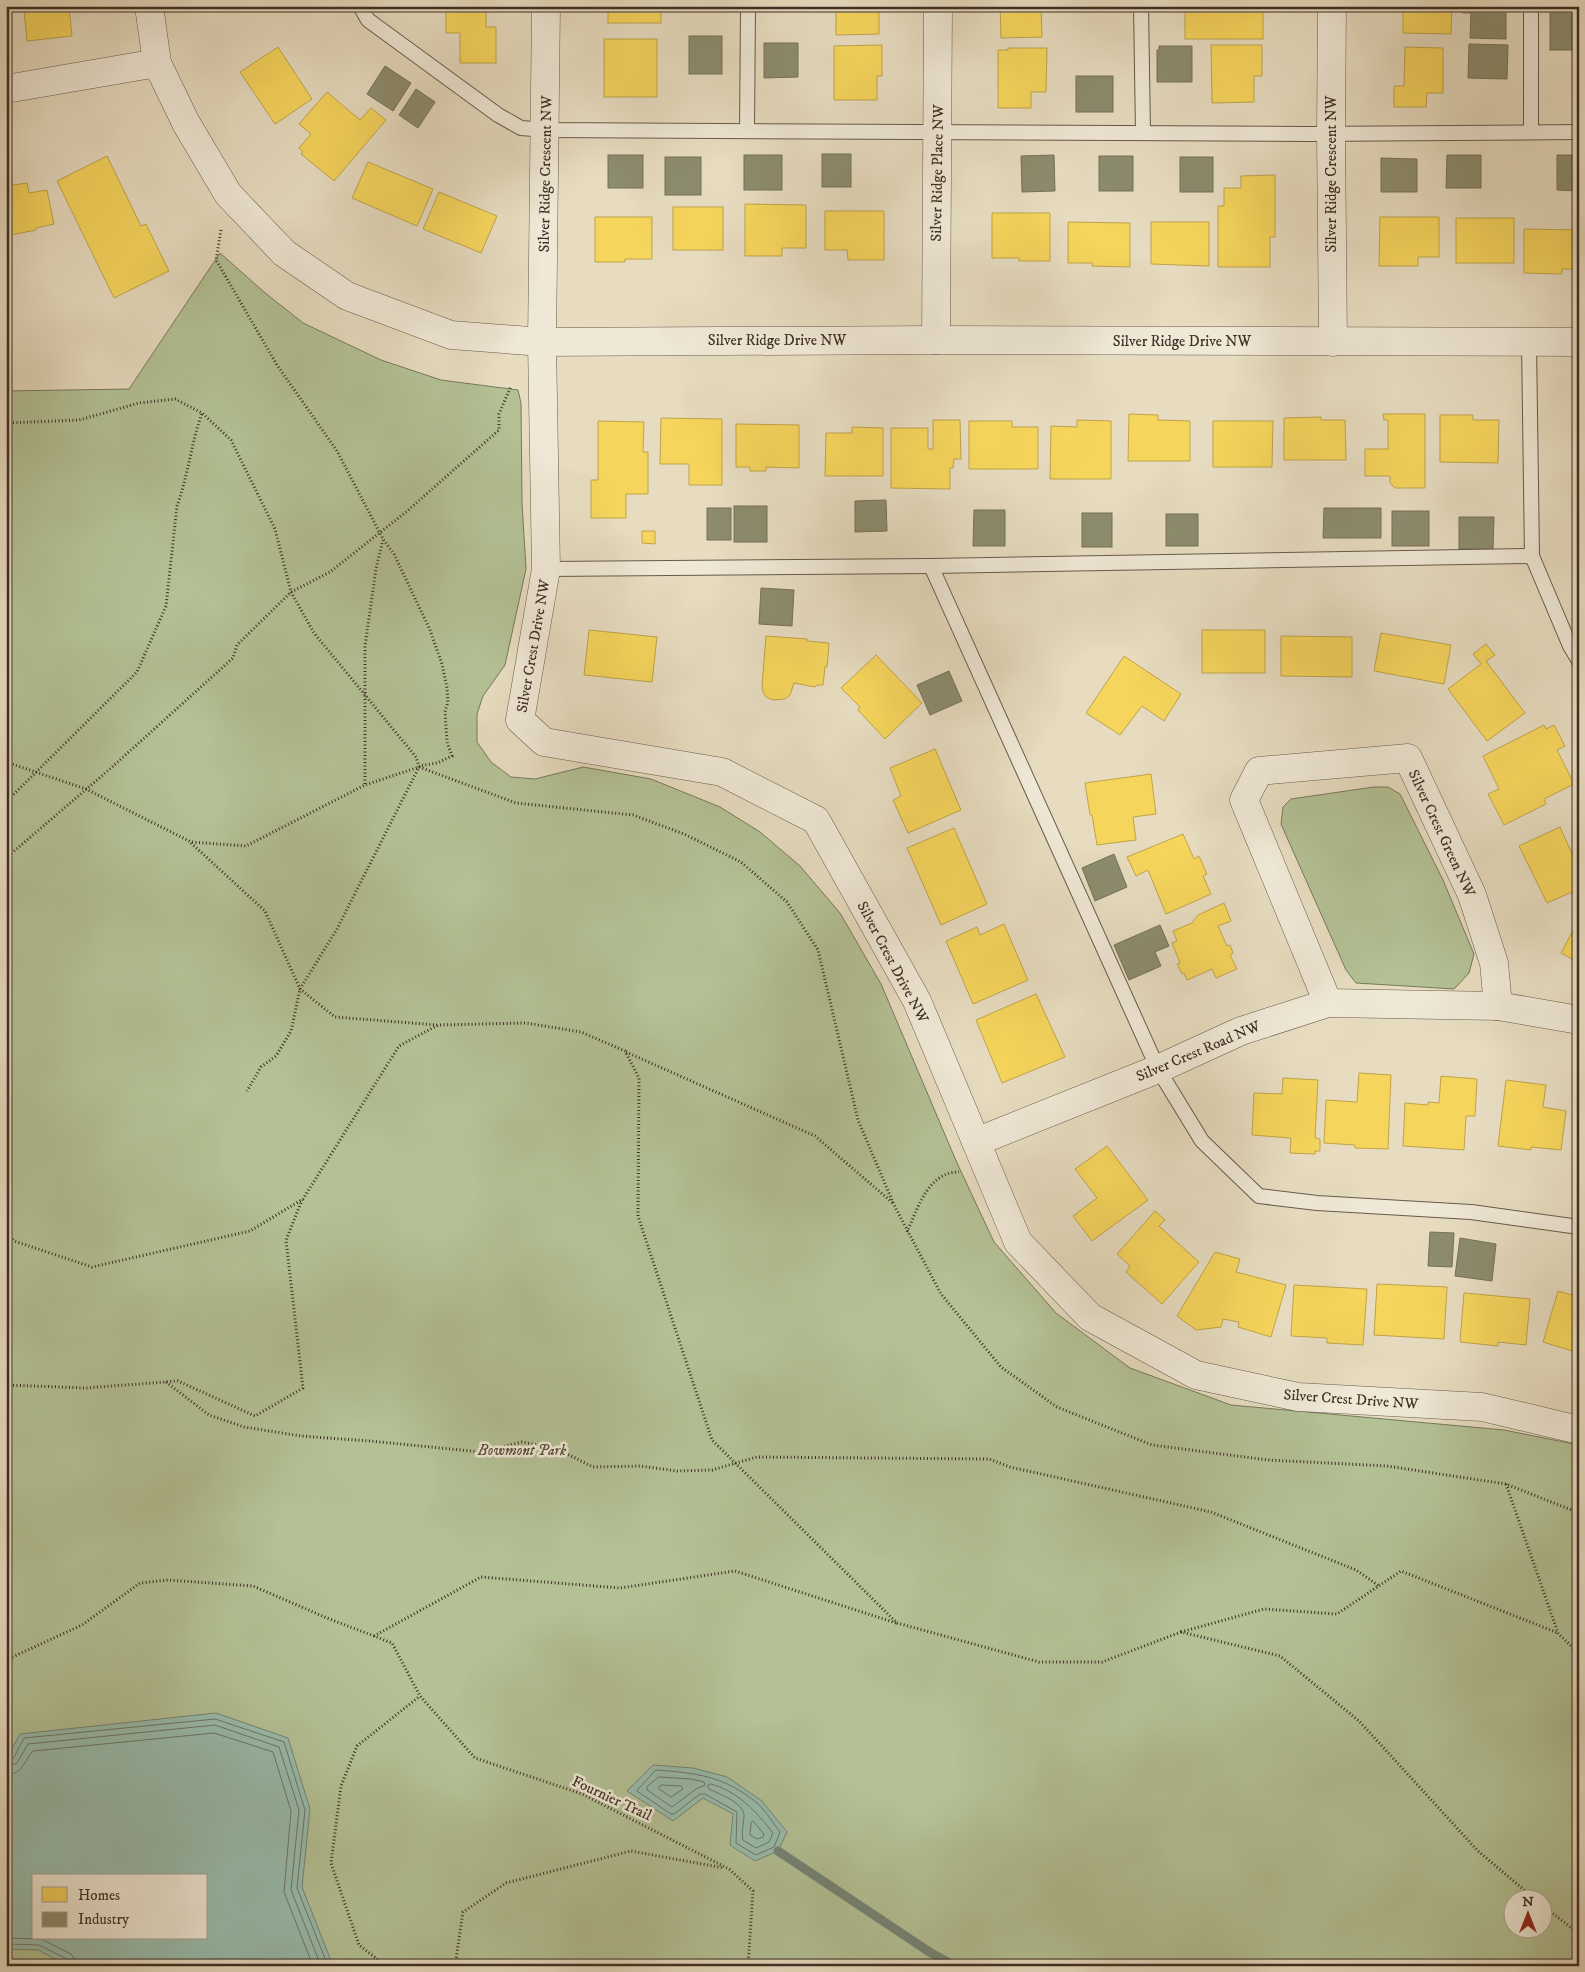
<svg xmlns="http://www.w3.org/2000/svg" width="1585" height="1972" font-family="'IM FELL DW Pica',serif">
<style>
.green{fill:#b3c195;stroke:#78785c;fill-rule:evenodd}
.water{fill:#98bcad;stroke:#748476;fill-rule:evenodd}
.homes{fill:#f6d55c;stroke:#bfa34b}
.industry{fill:#8c8c6e;stroke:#757058}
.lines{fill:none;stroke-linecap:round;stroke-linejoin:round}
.shore{stroke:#6b7668;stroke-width:1}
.stream{stroke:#748476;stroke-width:9}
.service-casing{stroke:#685a4b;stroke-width:16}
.minor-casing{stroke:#685a4b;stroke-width:29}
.tertiary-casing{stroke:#685a4b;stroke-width:29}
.path{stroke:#3e2f24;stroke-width:3;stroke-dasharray:1 2.5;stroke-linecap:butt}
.service{stroke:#efe8d6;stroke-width:14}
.minor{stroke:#efe8d6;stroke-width:28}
.tertiary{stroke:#efe8d6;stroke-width:28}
.labels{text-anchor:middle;stroke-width:5;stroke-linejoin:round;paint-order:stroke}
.street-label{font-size:15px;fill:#3e2f24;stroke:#efe8d6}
.park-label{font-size:15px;font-style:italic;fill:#554c3b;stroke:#efe8d6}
</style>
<rect width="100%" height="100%" fill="#e7dcc0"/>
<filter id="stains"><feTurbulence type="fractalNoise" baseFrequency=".004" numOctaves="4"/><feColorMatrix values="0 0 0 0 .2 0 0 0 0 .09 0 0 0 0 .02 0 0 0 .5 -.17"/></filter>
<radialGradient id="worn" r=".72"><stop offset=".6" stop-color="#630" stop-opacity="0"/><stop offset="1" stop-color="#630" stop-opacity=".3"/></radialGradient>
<g class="green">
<path d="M220,253L264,292L303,323L381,360L441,380L518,390L521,403L522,503L526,569L505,665L483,696L477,714V742L491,762L511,777L535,779L583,767L651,779L720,807L760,832L800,866L840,913L881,984L957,1163L994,1242L1056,1313L1130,1368L1231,1405L1504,1430L1579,1445V1966H6V391L129,389ZM34,1876H206V1938H34ZM1512,1900H1542V1930H1512Z"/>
<path d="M1374,787H1388L1400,794L1443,880L1474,954L1469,973L1454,989L1356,983L1346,970L1281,824L1283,807L1291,799Z"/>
</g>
<g class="water">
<path d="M216,1713L288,1738L310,1809L302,1887L333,1966H68L38,1950L6,1949V1760L20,1734ZM34,1876H206V1938H34Z"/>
<path d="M653,1765L693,1768L727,1777L762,1801L787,1832L778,1851L755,1861L730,1845L733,1814L703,1798L673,1821L627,1791Z"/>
</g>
<g class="homes">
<path d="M21,6H69L72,36L27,41L24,10H21Z"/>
<path d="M233,6H279L237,11H234Z"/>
<path d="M446,6H486V27H496V63H460V33H446Z"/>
<rect x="608" y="6" width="53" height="17"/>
<path d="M836,6H879V34L836,35Z"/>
<path d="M1000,6H1041L1042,37L1001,38Z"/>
<rect x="1185" y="6" width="78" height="33"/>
<path d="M1403,6H1452L1451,34L1403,33Z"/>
<rect x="604" y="39" width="53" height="58"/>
<path d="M882,45V76H877V100H834V46Z"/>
<path d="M1211,45H1262V76H1254V102L1212,103Z"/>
<path d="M278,47L312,99L275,124L240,72Z"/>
<path d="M1405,47L1443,48V93H1427L1426,107H1394V86H1404Z"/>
<path d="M1008,48H1047L1046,92H1031V108H998V50H1008Z"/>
<path d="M327,92L360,120L371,108L386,120L334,181L301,154L303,152L299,148L311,134L299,124Z"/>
<path d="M107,156L141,226L146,224L169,271L114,298L57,181Z"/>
<path d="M368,162L433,189L417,226L352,198Z"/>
<path d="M1275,175V237H1270V267H1218V206H1224V188H1241V176Z"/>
<path d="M27,183L29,193L47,190L54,224L36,228V230L6,236V186Z"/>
<path d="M439,192L497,216L481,253L423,229Z"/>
<path d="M745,204L806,205V248H782V256H745Z"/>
<rect x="673" y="207" width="50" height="43"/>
<path d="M825,211H884V260H848L847,250H825Z"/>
<path d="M992,213H1050V261H1019V258H992Z"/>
<path d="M595,217H652V259H625V262H595Z"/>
<path d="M1380,217H1439V257H1418V266H1379Z"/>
<rect x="1456" y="218" width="58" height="45"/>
<path d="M1068,222L1130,223V267L1092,266V263H1068Z"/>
<path d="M1151,222H1209V266L1151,264Z"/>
<path d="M1524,229L1579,230V269H1562V274L1524,273Z"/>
<path d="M1129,414L1158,415V420L1190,421V461H1128Z"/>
<path d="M1383,414H1425V488H1395L1390,483V476H1365V449H1388V420H1384Z"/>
<path d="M1440,415H1473V420H1499L1498,463L1440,462Z"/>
<path d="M1321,417V420H1345L1346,460H1284V418Z"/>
<path d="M661,418L722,419V485H689V464H660Z"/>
<path d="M933,420H960L961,459H954L953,468H950V489L891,488V428H928V449H933Z"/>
<path d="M1077,420L1111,421V479H1050L1051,426L1077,427Z"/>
<path d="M598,421L644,422L643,452H648V494H626V518H591V480H598Z"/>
<path d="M969,421H1012V427H1038V469H969Z"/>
<path d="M1213,421H1273L1272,467H1213Z"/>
<path d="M736,424L799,425V468L766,467V471H750V467H736Z"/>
<path d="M852,427L883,428V476H825L826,433H852Z"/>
<path d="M642,531H655V544L642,543Z"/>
<path d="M589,630L657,637L652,682L584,675Z"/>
<rect x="1202" y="630" width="63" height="43"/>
<path d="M1381,633L1451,645L1444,684L1374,671Z"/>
<path d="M766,636L807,639V641L829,643L827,667H825L823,685H817L815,687L794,683L790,695L785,699L773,700L766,697L763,692L762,686Z"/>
<path d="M1281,636L1352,637V677L1281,676Z"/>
<path d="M1486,644L1495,655L1486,661L1525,713L1487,741L1448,689L1481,664L1473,654Z"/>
<path d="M876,655L922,703L885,739L858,710L860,707L841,688Z"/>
<path d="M1124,656L1181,694L1164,721L1142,706L1120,735L1086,713Z"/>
<path d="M1544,725L1546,729L1554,725L1565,746L1557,750L1574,784L1544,799L1546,804L1504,825L1488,794L1499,789L1483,756Z"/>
<path d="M935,749L961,810L908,833L893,800L901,796L890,768Z"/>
<path d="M1151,774L1156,814L1133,817L1136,840L1097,845L1092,815H1090L1085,783Z"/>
<path d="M1560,827L1579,869V889L1547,903L1519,846Z"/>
<path d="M954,828L987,904L941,925L907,848Z"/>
<path d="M1183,834L1194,859L1199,856L1207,874L1203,876L1211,894L1166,914L1148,870L1136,876L1127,857Z"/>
<path d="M1224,903L1231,921L1218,926L1227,946L1230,945L1233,953L1230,955L1237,969L1216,978L1212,969L1187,980L1184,973L1182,974L1177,964L1180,963L1172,943L1177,941L1173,931L1192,923L1198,915Z"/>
<path d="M1579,919V963L1561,953Z"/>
<path d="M1004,924L1028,980L973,1004L946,941L977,927L980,935Z"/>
<path d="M1036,994L1065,1057L1002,1083L976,1020Z"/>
<path d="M1359,1073L1391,1075L1388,1149L1355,1148V1145L1324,1143L1326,1100L1357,1102Z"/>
<path d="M1441,1076L1477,1079L1475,1116H1466L1464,1150L1403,1146L1405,1103L1428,1105V1102L1439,1103Z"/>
<path d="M1283,1078L1318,1080L1315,1138L1320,1139V1151H1315V1154L1290,1153L1291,1138L1252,1135L1254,1093L1282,1094Z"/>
<path d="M1506,1080L1546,1085L1543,1107L1566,1111L1561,1150L1531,1147V1150L1498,1146Z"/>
<path d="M1579,1106V1124L1574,1123Z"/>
<path d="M1107,1146L1148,1200L1092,1241L1073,1216L1097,1198L1075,1169Z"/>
<path d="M1155,1211L1165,1220L1159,1226L1199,1262L1162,1304L1126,1272L1130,1266L1117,1254Z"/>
<path d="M1215,1252L1240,1259L1236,1272L1286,1285L1271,1337L1238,1327L1239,1322L1223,1319L1221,1327L1196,1330L1177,1316Z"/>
<path d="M1377,1284L1447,1287L1444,1339L1374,1335Z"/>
<path d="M1294,1285L1367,1289L1363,1345L1327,1343V1338L1291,1336Z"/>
<path d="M1558,1291L1579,1297V1353L1543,1342Z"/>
<path d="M1464,1293L1530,1299L1526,1345L1498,1342V1346L1460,1342Z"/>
</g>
<g class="industry">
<rect x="765" y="6" width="35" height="1"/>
<path d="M1463,6H1506V39L1470,38L1471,13H1463Z"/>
<rect x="1550" y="6" width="29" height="44"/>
<rect x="689" y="36" width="33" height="38"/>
<path d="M764,43H798V77L764,78Z"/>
<path d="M1469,44L1508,45L1507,79L1468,78Z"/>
<path d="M1159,46H1192V82H1157V50H1159Z"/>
<path d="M385,66L411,83L393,111L367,94Z"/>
<rect x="1076" y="76" width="37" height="36"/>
<path d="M416,89L435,102L418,128L399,115Z"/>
<rect x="822" y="154" width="29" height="33"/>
<rect x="608" y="155" width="35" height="33"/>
<rect x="744" y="155" width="38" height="35"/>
<path d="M1054,155L1055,191L1022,192L1021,156Z"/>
<path d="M1447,155H1481V188H1446Z"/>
<path d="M1557,155H1579V191L1557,190Z"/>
<rect x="1099" y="156" width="34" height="35"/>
<rect x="665" y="157" width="36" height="38"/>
<rect x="1180" y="157" width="33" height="35"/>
<path d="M1381,158L1417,159V192H1381Z"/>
<path d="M886,500L887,531L855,532V501Z"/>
<rect x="734" y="506" width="33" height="36"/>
<rect x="707" y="508" width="24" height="32"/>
<path d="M1324,508H1381V538H1323Z"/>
<path d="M974,510H1005V546H973Z"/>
<rect x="1392" y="511" width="37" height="35"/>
<rect x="1082" y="513" width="30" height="34"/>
<rect x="1166" y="514" width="32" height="32"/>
<path d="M1459,517H1494L1493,549H1459Z"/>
<path d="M761,588L794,590L792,626L759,624Z"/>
<path d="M949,671L962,701L930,715L917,685Z"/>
<path d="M1114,854L1127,887L1095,901L1082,868Z"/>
<path d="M1160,925L1169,946L1155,952L1161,966L1129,980L1114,945Z"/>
<path d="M1430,1232L1454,1233L1452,1267L1428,1266Z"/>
<path d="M1460,1238L1496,1244L1492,1281L1455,1276Z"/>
</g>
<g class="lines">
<g class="shore">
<path d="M6,1761L13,1759L24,1738L215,1719L284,1742L305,1810L297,1888L328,1966"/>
<path d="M6,1767L17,1763L28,1744L215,1725L279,1747L299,1810L291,1890L321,1966"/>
<path d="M656,1770C697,1773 725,1776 758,1804C766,1811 773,1823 780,1832L774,1847L756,1855L736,1843L737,1812L705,1794H700L674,1814H671L637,1791Z"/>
<path d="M6,1775C23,1774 24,1761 33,1751L214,1733L273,1752L291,1811L284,1892L313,1966"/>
<path d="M659,1777L691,1779L704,1782L705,1785L696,1789L672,1807L647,1790V1787Z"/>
<path d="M711,1784C737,1791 757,1812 773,1833L769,1842L756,1848L743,1840C741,1832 744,1823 744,1815C743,1802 719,1794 709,1789L708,1786Z"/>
<path d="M661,1785L681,1786L683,1789L671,1797L659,1789Z"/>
<path d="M753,1821L764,1834L763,1837L757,1839L750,1835L751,1823Z"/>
<path d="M6,1938L41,1939L71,1954L74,1959L76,1966"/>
<path d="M6,1944L39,1945L67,1959L69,1966"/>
</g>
<path class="stream" d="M778,1851L931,1953L955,1966"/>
<g class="service-casing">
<g id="service">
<path d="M360,6L368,20L498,115L521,128L546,130L1307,134L1579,132"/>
<path d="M1141,6L1143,133"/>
<path d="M747,131L748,6"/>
<path d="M1531,131V6"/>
<path d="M1529,342L1532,556L1570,646L1579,661"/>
<path d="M931,566L1158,1069L1202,1141L1259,1196L1317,1203L1471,1212L1579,1227"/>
<path d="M546,569L931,566L1532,556"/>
</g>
</g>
<g class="minor-casing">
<g id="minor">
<path d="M546,6L542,342L546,569L520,720L544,742L722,772L816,820L917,1001L1018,1242L1090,1317L1196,1375L1298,1397L1482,1407L1579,1430"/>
<path d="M1332,6L1331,133L1333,342"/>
<path d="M6,89L157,63"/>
<path d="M936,340L938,6"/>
<path d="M1328,1003L1244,800L1259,771L1408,758L1472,895L1494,963L1498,1006"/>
<path d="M976,1142L1158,1069L1241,1031L1328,1003L1498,1006L1579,1020"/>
</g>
</g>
<g class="tertiary-casing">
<path id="tertiary" d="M149,6L157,63L186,123L228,194L284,253L347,296L451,335L542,342L936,340L1579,342"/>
</g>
<g class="path">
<path d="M221,230L216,260L277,365L337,451L383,539L394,554L430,630L442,664L447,688L448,702L445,712L447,742L452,756L437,763L419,766"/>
<path d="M6,423L79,420L139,403L175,399L202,413L231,440L275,529L291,592L314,633L416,757L419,767L337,929L300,989L291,1031L276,1056L261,1067L247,1091"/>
<path d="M6,762L86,789L191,842L246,846L365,785L419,767L516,803L633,815L684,834L741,862L787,902L818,950L858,1120L894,1205L941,1294L1001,1367L1057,1407L1152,1445L1268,1460L1387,1466L1506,1484L1579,1513"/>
<path d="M365,784V646L376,569L383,540"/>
<path d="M6,802L137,672L166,606L177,506C188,476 191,444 202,413"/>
<path d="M191,843L265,911L300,989L335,1017L437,1025"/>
<path d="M6,858L111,768L233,658L237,645L291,592L330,572L406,512L499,430V414L511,386"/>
<path d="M626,1052L815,1136L894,1204"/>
<path d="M6,1231L14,1241L92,1267L250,1231L303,1199L399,1046L438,1025L526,1023L581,1032L625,1051L639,1078L638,1216L712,1440L897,1623L1039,1662H1102L1181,1632L1280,1656L1359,1721L1478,1851L1536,1900"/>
<path d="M907,1232C918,1208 928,1172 959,1172"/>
<path d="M166,1382L209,1415L244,1427L301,1436L370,1441L481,1452L522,1442L557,1449L593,1467L640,1466L677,1471L712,1470L757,1457L989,1459L1010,1467L1211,1512L1356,1570L1379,1586"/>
<path d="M6,1385L86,1388L178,1381L255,1416L303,1388L286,1240L302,1200"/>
<path d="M1506,1484L1558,1633L1579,1654"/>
<path d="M1181,1632L1264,1609L1337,1614L1401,1571L1558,1633"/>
<path d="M374,1636L481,1577L620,1588L735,1571L896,1623"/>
<path d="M6,1660L82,1625L140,1583L168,1580L253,1586L327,1618L392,1643L420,1696L475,1758L582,1794L729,1869L753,1891L748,1966"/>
<path d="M1542,1905L1579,1934"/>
<path d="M386,1966L359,1945L331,1863L341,1786L357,1746L420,1696"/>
<path d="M462,1966L456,1959L463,1912L506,1883L631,1851L724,1868"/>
</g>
<use href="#service" class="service"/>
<use href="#minor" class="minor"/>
<use href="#tertiary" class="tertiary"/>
</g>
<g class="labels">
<g class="street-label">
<text transform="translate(937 173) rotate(-89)" y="5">Silver Ridge Place NW</text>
<text transform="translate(545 174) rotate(-89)" y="5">Silver Ridge Crescent NW</text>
<text transform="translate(1331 174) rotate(-90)" y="5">Silver Ridge Crescent NW</text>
<text x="777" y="345">Silver Ridge Drive NW</text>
<text x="1182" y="346">Silver Ridge Drive NW</text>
<text transform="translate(533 646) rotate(-80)" y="5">Silver Crest Drive NW</text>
<text transform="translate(1442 833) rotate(65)" y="5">Silver Crest Green NW</text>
<text transform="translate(893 962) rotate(62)" y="5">Silver Crest Drive NW</text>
<text transform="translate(1198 1051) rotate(-23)" y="5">Silver Crest Road NW</text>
<text transform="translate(1351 1399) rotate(4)" y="5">Silver Crest Drive NW</text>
<text transform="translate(612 1798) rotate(25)" y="5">Fournier Trail</text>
</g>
<g class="park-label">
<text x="522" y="1455">Bowmont Park</text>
</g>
</g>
<rect width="1585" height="1972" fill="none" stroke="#e7dcc0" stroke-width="25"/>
<rect x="8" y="8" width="1570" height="1957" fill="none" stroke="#3e2f24" stroke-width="2.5"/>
<rect x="12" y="12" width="1560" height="1947" fill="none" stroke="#3e2f24"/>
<rect x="32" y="1874" width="175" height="65" fill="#efe8d6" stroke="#a89e8f"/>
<rect x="42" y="1887" width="25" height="15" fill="#f6d55c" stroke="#a89e8f"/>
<text x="78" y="1900" font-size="15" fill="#3e2f24">Homes</text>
<rect x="42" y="1912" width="25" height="15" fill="#8c8c6e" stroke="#a89e8f"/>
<text x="78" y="1924" font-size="15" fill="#3e2f24">Industry</text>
<g transform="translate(1528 1914)"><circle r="24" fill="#efe8d6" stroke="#a89e8f"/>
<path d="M0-4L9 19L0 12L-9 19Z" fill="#8f2418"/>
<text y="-8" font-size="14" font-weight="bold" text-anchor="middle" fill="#3e2f24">N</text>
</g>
<rect width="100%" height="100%" filter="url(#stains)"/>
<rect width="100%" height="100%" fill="url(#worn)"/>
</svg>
